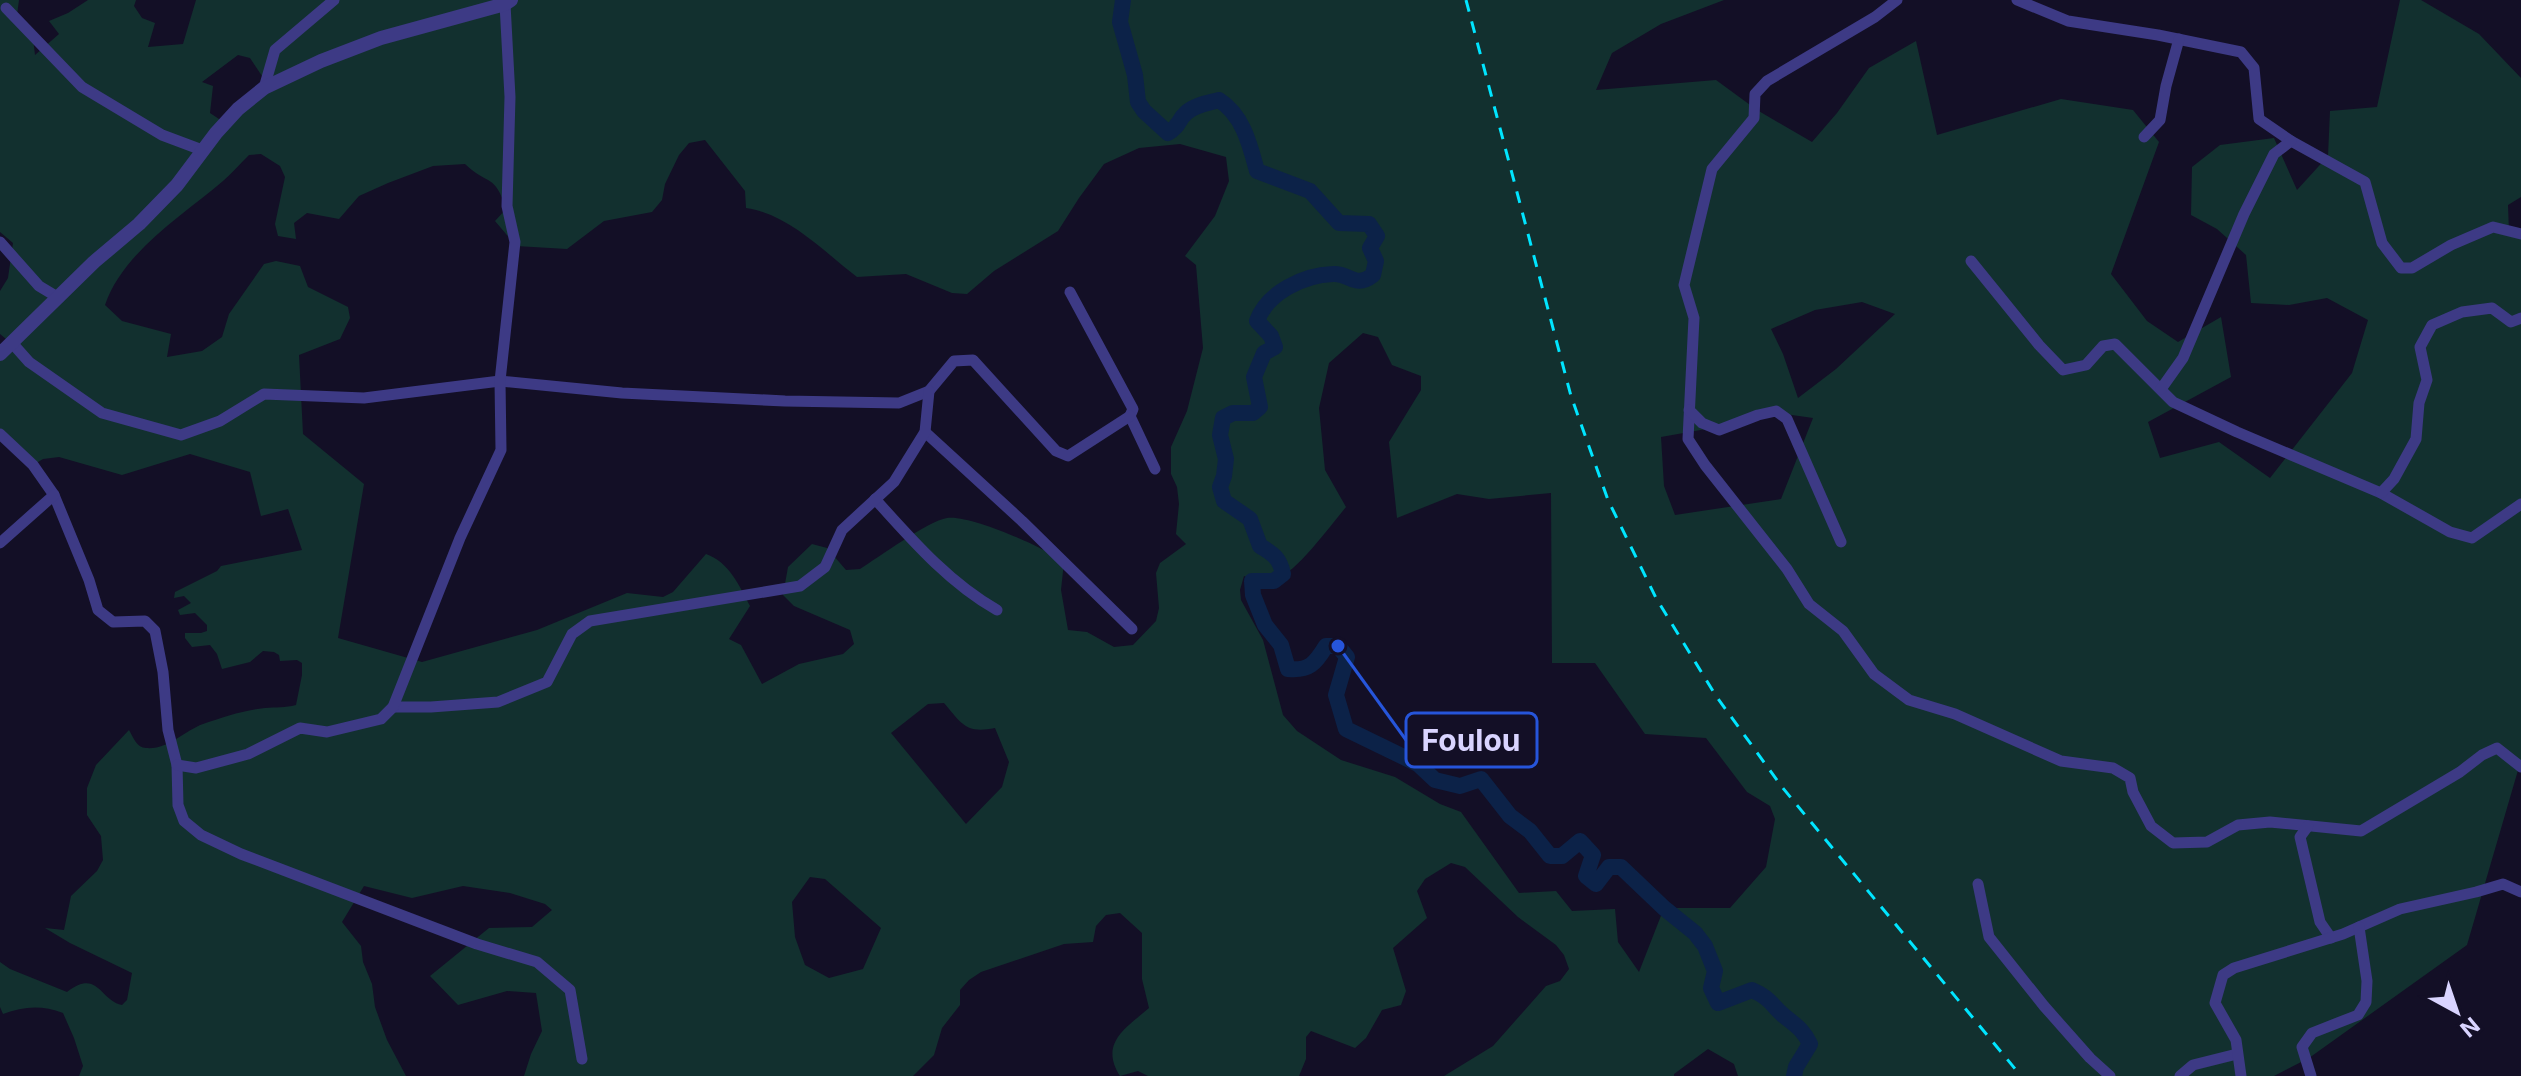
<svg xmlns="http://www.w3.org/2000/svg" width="2521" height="1076" font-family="Inter,sans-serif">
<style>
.green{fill:#12302f;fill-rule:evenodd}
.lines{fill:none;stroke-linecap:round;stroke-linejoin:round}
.river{stroke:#0c2248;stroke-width:16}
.minor{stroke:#3d3a85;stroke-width:11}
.tertiary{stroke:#3d3a85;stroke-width:14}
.rail{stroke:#00e5ff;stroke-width:3;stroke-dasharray:12 10;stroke-linecap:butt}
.leader{fill:none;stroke:#2655da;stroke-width:3}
.callout-dot{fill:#2655da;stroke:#130f26;stroke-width:3}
.callout{fill:#130f26;stroke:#2655da;stroke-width:3}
.callout-label{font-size:30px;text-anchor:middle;font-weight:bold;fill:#d9d4ff}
</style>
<rect width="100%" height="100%" fill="#130f26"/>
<path class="green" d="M0,0H19L17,15L33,38L35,55L59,34L49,21L68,13L88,0H136L134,6L142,18L155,23L148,47L183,44L196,0H1724L1661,24L1612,53L1596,90L1716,80L1757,110L1812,142L1837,113L1869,68L1916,41L1937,135L2061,99L2133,110L2159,142L2111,274L2147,321L2178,342L2221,317L2231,377L2148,422L2160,458L2219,442L2270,478L2352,373L2368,320L2327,298L2289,305L2251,303L2246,255L2217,229L2191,215L2192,167L2220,145L2274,138L2297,190L2328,156L2330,111L2377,107L2400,0H2421L2479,34L2521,78V197L2508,205L2509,232L2521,237V760L2467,945L2309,1058L2274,1076H1738L1734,1064L1708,1049L1674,1074V1076H1444L1493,1046L1546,986L1560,981L1569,969L1564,955L1556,945L1518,917L1465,867L1451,863L1425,879L1417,891L1427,918L1393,948L1406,991L1401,1005L1382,1010L1366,1038L1355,1048L1311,1031L1306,1037V1059L1299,1076H1148L1138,1071L1120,1076C1099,1043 1126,1028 1149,1008L1142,979V933L1120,913L1106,915L1096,926L1093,942L1064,944L981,972L969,980L960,990V1005L942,1028L934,1055L913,1076H524L531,1054L542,1031L536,993L507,991L458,1005L430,976L489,928L532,927L552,910L545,904L510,893L463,886L412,898L364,886L342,922L361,946L363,962L372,984L375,1007L387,1040L406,1076H79L83,1066L74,1038L63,1013C42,1005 24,1006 3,1014L0,1007V962L10,969L67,992C98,968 100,1001 122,1005L127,1000L132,973L70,943L45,928L64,930L71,896L97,871L103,860L101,836L87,815V788L96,765L129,730C133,737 137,748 146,748C168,750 184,731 203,724C223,717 244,710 265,708C276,707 285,708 296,705L302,675V663L297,660L280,661L279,655L274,652L263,651L250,662L222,669L217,654L210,645L192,647L185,638V633H201L207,631V625L195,613L180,615L178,610L191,603L184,596L174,598L175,592L217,571L221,566L302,550L288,509L261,516L250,472L190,454L122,475L59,457L43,459L33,465L0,434V354L12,344L0,334V291L8,278L13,243L0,232ZM238,55L250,58L262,76L264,88L225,123L210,113L213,86L202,82ZM705,140L745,191L746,208C789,214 824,252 857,277L906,274L952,293L967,294L994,271L1058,231L1079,198L1104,164L1139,148L1180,144L1226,157L1229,181L1215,216L1185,256L1196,265L1203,348L1187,411L1171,447V474L1177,487L1179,504L1176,534L1186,544L1160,563L1156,573L1159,608L1156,621L1133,645L1114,647L1087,632L1068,630L1061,590L1064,562C1046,548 969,514 947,518C928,521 879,557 860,569L846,570L827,548L812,544L788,567L783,595L794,606L850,630L854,644L843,654L799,664L762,684L741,645L729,639L750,606C739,585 729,562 706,554L673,592L663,597L627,593L537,630L422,662L338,638L364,484L303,434L299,355L340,339L350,318L348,307L308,287L300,266L276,261L264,264L229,314L222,337L202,351L167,357L171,334L122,321L105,305C123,252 182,216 223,181C232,173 241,163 249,155L261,154L280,166L285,177L275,224L278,236L296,239L294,223L307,213L339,219L359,196L388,183L433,166L465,164C488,186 495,173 506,209L495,221L516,246L567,249L604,221L652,212L662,200L665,184L679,155L689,143ZM1862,302L1895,314L1836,369L1798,398L1783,354L1771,329L1815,310ZM1363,333L1378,337L1392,365L1421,376V390L1389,442L1397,518L1457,494L1489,499L1551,493L1552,663H1595L1645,734L1706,738L1747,792L1770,806L1775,819L1766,867L1730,908H1664L1639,972L1618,942L1615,909L1572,911L1556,891L1519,893L1461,812L1440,804L1395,777L1341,760L1297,731L1283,715L1263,640L1241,600L1240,590L1244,576C1252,580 1266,584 1275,580C1297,572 1330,526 1346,507L1325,470L1319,408L1329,363ZM1770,412L1813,418L1781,499L1675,515L1664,486L1661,437L1706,429ZM944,703C962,724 966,734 995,728L1009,762L1002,787L966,824L891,733L928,704ZM810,877L825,879L881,928L863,969L829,978L805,965L795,937L792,902Z"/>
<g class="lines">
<path class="river" d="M1123,0L1120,22L1135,75L1138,102L1144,111L1168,133C1181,125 1177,121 1186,113C1194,105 1208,103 1219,100C1243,115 1250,145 1257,171L1310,191L1339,223L1369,224L1377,236L1370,248L1376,261L1373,275C1355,289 1350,273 1333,274C1303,275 1267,293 1257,321L1271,336L1275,347L1264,353L1254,377L1260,407L1253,413H1233L1223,418L1220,435L1226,459L1224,476L1220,487L1224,501L1250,519L1260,546C1274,554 1280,559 1283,574L1274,581H1252L1253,595L1265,625L1281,645L1288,669C1309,671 1315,664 1326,646H1338L1347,657L1336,695L1346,729L1418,764L1435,780L1460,786L1481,779L1510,816L1530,831L1550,856H1562L1580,841L1593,855L1586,876L1596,884L1609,867H1621L1664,908L1695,933L1705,946L1715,971L1711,988L1718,1003L1752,990C1770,998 1770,1003 1783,1015C1795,1025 1803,1029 1810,1044L1796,1067L1794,1076"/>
<g class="minor">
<path d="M1897,0L1875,17L1767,81L1755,94L1754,118L1712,169L1684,285L1694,318L1688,439L1705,465L1787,569L1809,604L1843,631L1874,674L1909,700L1955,714L2061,761L2113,768L2130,778L2133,792L2151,826L2173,843L2207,842L2238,825L2270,822L2361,831L2460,772L2482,755L2497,748L2521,767"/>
<path d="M2017,0L2068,21L2158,35L2241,52L2254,68L2259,119L2291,141L2365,182L2382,243L2401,268H2412L2451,245L2493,227L2521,234"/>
<path d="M6,8L82,87L162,135L202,150"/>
<path d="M264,88L275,50L334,0"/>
<path d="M2144,137L2160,120L2166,86L2179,39"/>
<path d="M0,242L39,286L59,298"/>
<path d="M1971,261L2039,345L2063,370L2086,365L2103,346L2115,344L2173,402L2237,432L2381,493L2450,532L2472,538L2521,504"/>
<path d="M1070,292L1133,409L1130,416L1155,469"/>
<path d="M13,344L29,362L102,413L181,435L220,421L264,394L364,398L500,381L622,393L785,401L899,403L929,391L954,361L973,360L1056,451L1068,456L1130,416"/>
<path d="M2161,389L2183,358L2244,214L2274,154L2291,141"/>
<path d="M1689,410L1702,423L1719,430L1758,415L1776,411L1787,419L1841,542"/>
<path d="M925,432L1022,521L1132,629"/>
<path d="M0,434L33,465L54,495L89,580L98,610L113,622L145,621L155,631L163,672L168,730L177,765L178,805L184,821L201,835L241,854L477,944L537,962L570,990L582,1059"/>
<path d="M2381,493L2394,479L2416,439L2419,403L2427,380L2420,347L2432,325L2462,312L2492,308L2511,322L2521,318"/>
<path d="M875,499C911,539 949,583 997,610"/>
<path d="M0,543L54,495"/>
<path d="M393,707H431L498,702L547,682L572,634L590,621L800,586L825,567L842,530L894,482L925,432L929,391"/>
<path d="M177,765L196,768L248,754L300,728L327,732L381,719L393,707L460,538L501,450L500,381L515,242L507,206L510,97L505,4"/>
<path d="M2308,826L2300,837L2320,922L2331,938"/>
<path d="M1978,884L1989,937L2044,1006L2090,1058L2110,1076"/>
<path d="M2180,1076L2193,1065L2237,1054"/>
<path d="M2241,1076L2236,1040L2215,1003L2223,975L2234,968L2343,934L2400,909L2476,892L2503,884L2521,892"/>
<path d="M2311,1076L2302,1047L2312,1033L2358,1015L2366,1002L2367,981L2359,927"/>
</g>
<path class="tertiary" d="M0,354L94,262L139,224L177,185L216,133L238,109L264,88L321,61L381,38L505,4L511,0"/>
<path class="rail" d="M1466,0L1571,396L1608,500L1656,598L1716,696L1782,787L2021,1076"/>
</g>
<path class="leader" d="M1338 646L1406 740"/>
<circle class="callout-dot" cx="1338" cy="646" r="8"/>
<rect class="callout" x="1406" y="713" width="131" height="54" rx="8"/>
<g class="callout-label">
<text x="1471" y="751">Foulou</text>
</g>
<g transform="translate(2457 1012) rotate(140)" stroke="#130f26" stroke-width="6" paint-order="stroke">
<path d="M0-6L14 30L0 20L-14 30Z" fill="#d9d4ff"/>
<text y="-12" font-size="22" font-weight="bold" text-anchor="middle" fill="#d9d4ff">N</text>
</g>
</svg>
